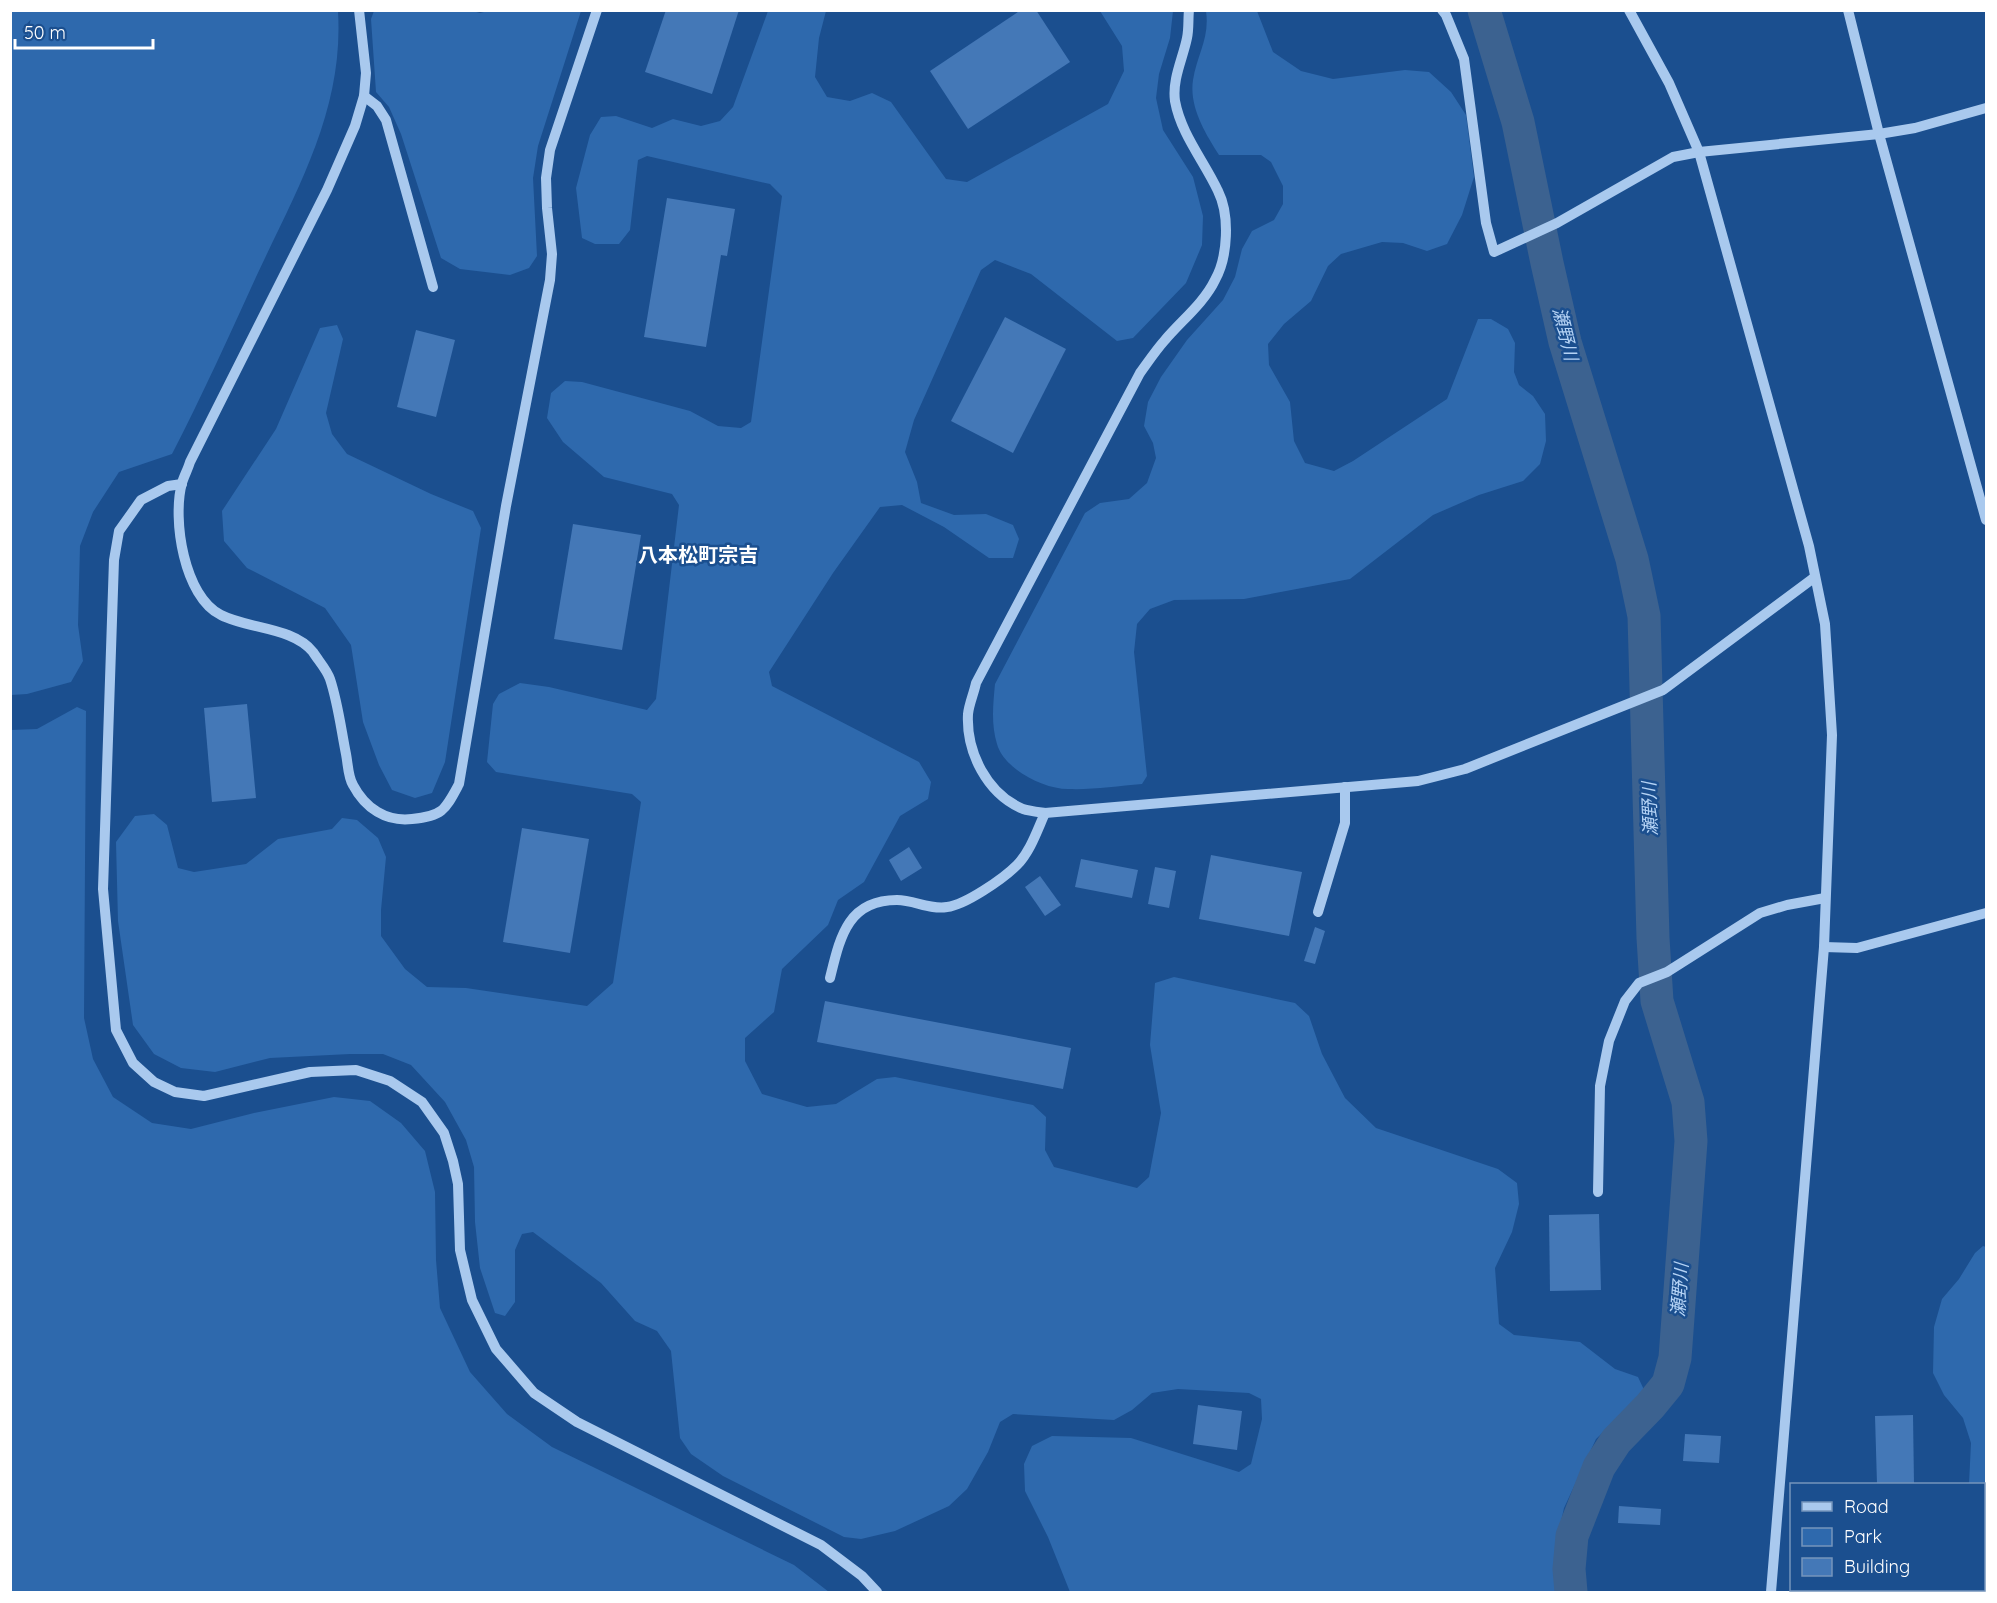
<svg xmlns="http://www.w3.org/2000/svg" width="1997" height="1603" font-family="Quicksand,'Noto Sans JP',sans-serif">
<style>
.green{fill:#2e69ad}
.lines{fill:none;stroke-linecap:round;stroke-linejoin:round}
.river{stroke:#3c6290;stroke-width:33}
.building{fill:#4478b7}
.minor{stroke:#a9c9ee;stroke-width:10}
.labels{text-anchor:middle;stroke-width:5;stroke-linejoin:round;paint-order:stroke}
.water-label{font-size:18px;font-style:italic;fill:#b5d3f5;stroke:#1b4f8f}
.quarter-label{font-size:20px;font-weight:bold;fill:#fff;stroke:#1b4f8f}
</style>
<rect width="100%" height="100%" fill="#1b4f8f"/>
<g class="green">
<path d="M11,10L338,11C344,110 297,189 256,277C229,336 202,396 172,454L119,472L93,512L80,546L78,625L83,661L71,682L27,694L11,695Z"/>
<path d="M374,11L469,10L480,13L492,10L581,11L538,146L533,178L537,256L529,268L510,275L460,269L441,258L401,134L389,107L376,92L371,19Z"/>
<path d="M768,11H826L819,38L815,77L827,97L850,101L872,93L891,102L946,179L967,182L1108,104L1124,71L1122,46L1100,11H1173L1170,38L1159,74L1156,98L1163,130L1193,177L1203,216L1202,245L1186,283L1133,338L1117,341L1031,274L995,260L981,270L914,420L905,452L917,482L921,503L954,515L986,514L1013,525L1019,539L1013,558H989L944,527L902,505L880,507L833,573L769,672L772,686L919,762L931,782L928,799L900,816L864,882L838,900L828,925L782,969L774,1012L745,1038V1061L762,1094L807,1107L836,1104L877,1079L895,1077L1033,1105L1046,1117L1045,1150L1054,1167L1137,1188L1149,1177L1161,1113L1150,1045L1155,983L1174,977L1295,1003L1309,1016L1322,1054L1345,1098L1376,1128L1498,1169L1517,1183L1519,1204L1512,1232L1495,1268L1499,1324L1514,1335L1580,1342L1615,1369L1638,1377L1645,1392L1596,1439L1564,1508L1554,1554L1557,1592H1070L1048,1537L1025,1491L1024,1464L1032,1446L1052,1436L1131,1438L1239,1472L1251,1464L1262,1419L1261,1399L1249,1393L1178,1389L1152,1393L1132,1410L1114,1420L1013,1414L1000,1422L988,1452L967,1489L949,1506L895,1531L861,1539L844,1537L723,1476L691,1454L680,1438L671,1351L657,1331L635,1321L601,1283L533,1232L522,1234L515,1250V1302L505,1316L495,1313L480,1268L475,1222L474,1167L466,1140L445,1102L411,1065L383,1054H350L270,1058L215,1072L181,1068L154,1054L133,1025L118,921L116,842L135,816L154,814L167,825L178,868L194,872L246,864L278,839L332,829L342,818L357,820L378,838L386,857L381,910V936L405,969L427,987L466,988L587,1006L613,983L641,802L632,794L496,772L487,762L493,704L499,694L520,683L549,687L647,710L656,699L679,505L672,494L604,477L563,442L547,418L551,393L565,381L582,382L690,411L718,426L741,428L751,422L782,196L770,184L647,156L638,160L630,230L619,244H595L582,238L576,188L590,135L601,117L616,116L652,128L673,119L701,126L720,121L733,107Z"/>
<path d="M1206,11H1257L1273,52L1301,71L1333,79L1405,70L1429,72L1451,92L1466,115L1474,177L1462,215L1447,244L1427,251L1403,243L1382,242L1341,254L1328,266L1311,301L1284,324L1268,344L1269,365L1290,402L1294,441L1305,463L1334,471L1353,461L1447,399L1478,319H1491L1508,329L1515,343L1514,372L1519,385L1533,396L1545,414L1546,441L1540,464L1523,481L1479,495L1433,515L1350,579L1244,599L1174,600L1150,609L1137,624L1134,652L1147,776L1142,784C1117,786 1092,790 1068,789C1043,789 1004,769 997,744C991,724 993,705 995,684L1085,513L1100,503L1129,499L1147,483L1156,458L1153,443L1144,426L1148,402L1161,377L1187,340L1223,300L1235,277L1242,249L1252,231L1274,220L1283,204V186L1271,162L1261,155H1219C1205,133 1189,107 1193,80C1197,55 1210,38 1206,11Z"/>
<path d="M337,325L343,339L326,413L332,434L347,454L431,494L473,511L481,528L445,762L432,793L415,798L392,790L379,765L363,722L351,645L325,608L247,568L224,541L222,511L276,429L320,328Z"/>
<path d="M77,707L86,711L84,1018L93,1059L113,1097L152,1123L191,1129L254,1113L334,1097L370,1101L401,1123L425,1151L435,1192L436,1260L440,1308L470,1372L507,1414L552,1447L794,1565L829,1592H11V730L37,729Z"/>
<path d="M1983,1246L1986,1247V1592H1870L1871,1590H1984V1484H1969L1971,1443L1963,1418L1944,1395L1933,1373L1934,1327L1942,1299L1959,1279L1975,1253Z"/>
</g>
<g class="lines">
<path class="river" d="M1484,10L1518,122L1547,263L1565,342L1632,559L1644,616L1653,938L1657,1001L1688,1102L1691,1141L1675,1358L1668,1384L1650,1406L1616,1441L1599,1467L1572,1536L1569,1569L1571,1592"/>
</g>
<g class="building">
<path d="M666,10H739L712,94L645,72Z"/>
<path d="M1021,10H1036L1070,62L968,129L930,71Z"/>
<path d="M667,198L735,209L727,256L721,255L706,347L644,337Z"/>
<path d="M1005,317L1066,349L1013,453L951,421Z"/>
<path d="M416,330L455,340L436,417L397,407Z"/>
<path d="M573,524L641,535L622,650L554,639Z"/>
<path d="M247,704L256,798L212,802L204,708Z"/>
<path d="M522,828L589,839L570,953L503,942Z"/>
<path d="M909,847L922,868L901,881L889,860Z"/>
<path d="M1211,855L1302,872L1289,936L1199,919Z"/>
<path d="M1081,859L1138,870L1132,898L1075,887Z"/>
<path d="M1155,867L1176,871L1169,908L1148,904Z"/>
<path d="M1040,876L1061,905L1045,916L1025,887Z"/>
<path d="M1315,927L1325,931L1315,964L1304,961Z"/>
<path d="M825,1001L1071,1048L1063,1089L817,1042Z"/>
<path d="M1599,1214L1601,1290L1550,1291L1549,1215Z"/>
<path d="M1198,1405L1242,1411L1237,1450L1193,1444Z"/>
<path d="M1913,1415L1914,1484H1877L1875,1416Z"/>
<path d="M1685,1434L1721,1436L1719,1463L1683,1461Z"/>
<path d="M1619,1506L1661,1509L1660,1525L1618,1523Z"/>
</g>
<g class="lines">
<g class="minor">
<path d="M359,10L366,73L364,96L355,126L327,190L190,462C188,469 184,476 182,483C172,519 184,597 221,615C248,629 293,627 313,652C318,660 327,670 330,679C338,703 341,729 346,754C348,764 348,777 353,785C365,808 386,822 412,819C443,816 445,810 459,784L506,506L550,280L552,254L547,208L546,178L550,150L597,10"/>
<path d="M1189,10C1188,19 1189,29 1187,38C1183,58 1172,79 1175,101C1181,134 1204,161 1218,191C1230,215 1228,257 1215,280C1204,303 1181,321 1165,340C1156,350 1148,362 1140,373L976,683C974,693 969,704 968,714C966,752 987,794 1023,809C1029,811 1038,812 1045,813L1418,781L1465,769L1663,690L1815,577"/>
<path d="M1442,10L1446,15L1464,59L1486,223L1494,252L1557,223L1673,157L1699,152L1879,134L1915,128L1986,108"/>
<path d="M1629,10L1669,83L1699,152L1809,546L1825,624L1832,735L1824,947L1771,1592"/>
<path d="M1848,10L1879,134L1986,520"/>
<path d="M364,96L377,106L386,120L433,287"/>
<path d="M182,484L168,486L141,500L119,531L114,560L103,889L116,1030L133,1063L154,1082L175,1092L204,1096L310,1072L356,1070L390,1081L422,1102L444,1133L453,1161L458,1184L460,1250L472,1300L496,1349L534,1393L577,1422L821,1545L862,1576L877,1592"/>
<path d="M1318,912L1345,823V787"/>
<path d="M1824,947L1857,948L1986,913"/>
<path d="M830,978C840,938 847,900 897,900C914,900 930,910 947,907C965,905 1003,879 1017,865C1030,852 1037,831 1045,813"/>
<path d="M1598,1192L1600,1086L1609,1041L1625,1001L1639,983L1667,972L1760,913L1787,905L1825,898"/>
</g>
</g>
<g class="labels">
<g class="water-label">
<text transform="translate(1565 334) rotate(76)" y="6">瀬野川</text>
<text transform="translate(1650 809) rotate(-92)" y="6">瀬野川</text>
<text transform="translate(1680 1290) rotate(-86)" y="6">瀬野川</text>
</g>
<g class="quarter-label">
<text x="698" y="562">八本松町宗吉</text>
</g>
</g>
<rect width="1997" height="1603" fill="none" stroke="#ffffff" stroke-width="24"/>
<rect x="1790" y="1483" width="195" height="108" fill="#1b4f8f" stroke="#7695bc" stroke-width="1.5"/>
<rect x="1802" y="1502" width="30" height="9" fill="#a9c9ee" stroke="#7695bc" stroke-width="1.5"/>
<text x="1844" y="1513" font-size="18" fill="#ffffff">Road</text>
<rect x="1802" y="1528" width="30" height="18" fill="#2e69ad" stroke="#7695bc" stroke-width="1.5"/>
<text x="1844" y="1543" font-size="18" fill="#ffffff">Park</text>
<rect x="1802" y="1558" width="30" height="18" fill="#4478b7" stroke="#7695bc" stroke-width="1.5"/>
<text x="1844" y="1573" font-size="18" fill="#ffffff">Building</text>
<path d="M15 39v9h138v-9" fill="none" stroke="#ffffff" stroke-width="3"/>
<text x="24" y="39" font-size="18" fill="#ffffff" stroke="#1b4f8f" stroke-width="4.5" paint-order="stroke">50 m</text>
</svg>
